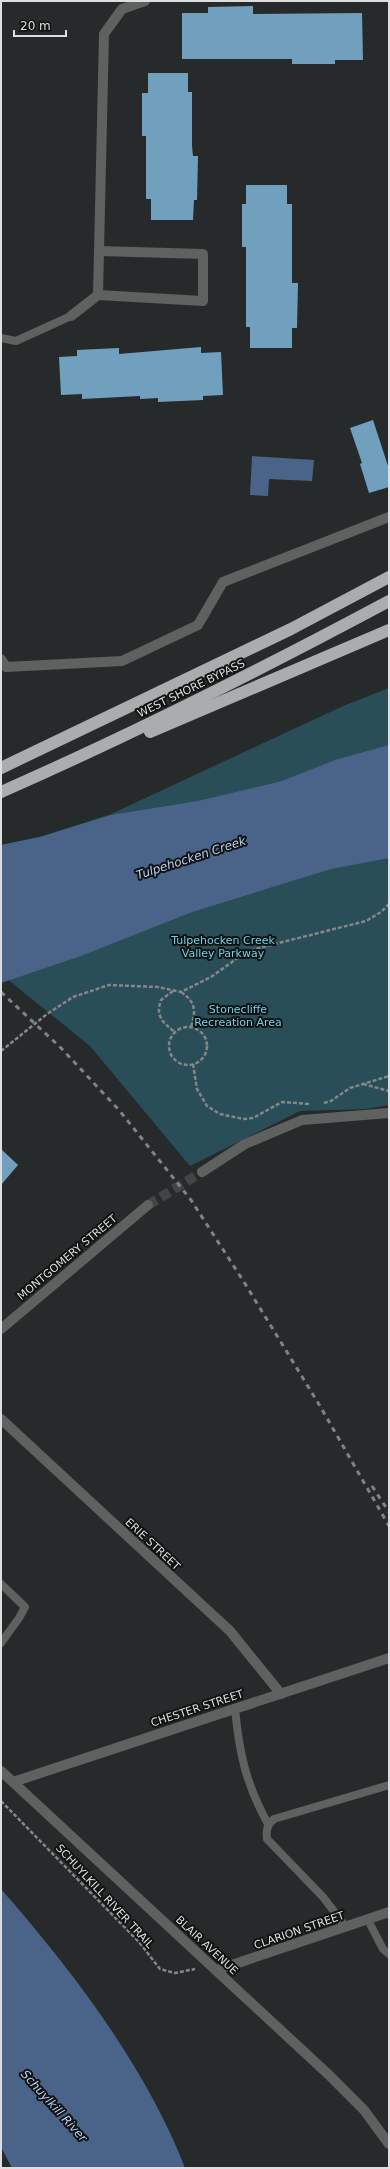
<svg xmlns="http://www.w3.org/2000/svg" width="390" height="2169" font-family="'DejaVu Sans',sans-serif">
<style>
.green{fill:#294e58}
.water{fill:#4a6489}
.building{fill:#71a0bf}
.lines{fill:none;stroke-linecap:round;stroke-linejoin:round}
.minor-tunnel{stroke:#424545;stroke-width:10;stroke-dasharray:10 5;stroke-linecap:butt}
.path{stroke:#848687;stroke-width:2.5;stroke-dasharray:4 2;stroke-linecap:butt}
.service{stroke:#5f6060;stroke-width:8}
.minor{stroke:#5f6060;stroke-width:10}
.motorway{stroke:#a9adad;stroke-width:12}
.rail{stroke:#808383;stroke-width:3;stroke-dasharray:5 5;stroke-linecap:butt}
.labels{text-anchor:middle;stroke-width:4;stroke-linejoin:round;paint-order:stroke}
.street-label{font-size:11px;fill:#dcdedf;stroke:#111212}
.park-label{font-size:11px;fill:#6ecfe8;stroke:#111212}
.water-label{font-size:12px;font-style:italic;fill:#b6cff4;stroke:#111212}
</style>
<rect width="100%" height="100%" fill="#272a2a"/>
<path class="green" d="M389,688V1105L365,1109L300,1111L190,1166L90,1046L1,974V845L40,837L111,814L343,706Z"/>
<g class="water">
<path d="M252,456L314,460L312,481L269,479L268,496L250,495Z"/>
<path d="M389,745V858L331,869L192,912L81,956L1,983V845L40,837L111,815L198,801L282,781L335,760Z"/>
<path d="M1,1889C72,1970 146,2067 185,2168H12L1,2147Z"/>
</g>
<g class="building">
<path d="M253,6V14L362,13L363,60H335V64H292V59H182V13H208V7Z"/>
<path d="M148,73H188V92H192V146L193,156H198L197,200H194L193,220H151V199H146V136H142V93H148Z"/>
<path d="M246,185H287V204H292V283H298L297,328H292V348H250V327H246V247H242V204H246Z"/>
<path d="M201,347V353L221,352L223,395L203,396V400L158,402V398L140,399V396L82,399V394L61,395L59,357L77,356V350L119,348V354Z"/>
<path d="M373,420L389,469V487L369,493L360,464L362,463L350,428Z"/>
<path d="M1,1149L18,1165L1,1185Z"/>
</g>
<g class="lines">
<path class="minor-tunnel" d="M148,1205L202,1172"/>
<g class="path">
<path d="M173,991L161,1000C155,1016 163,1023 175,1032"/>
<path d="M181,992C196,1002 196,1011 191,1027"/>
<circle cx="188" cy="1046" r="19"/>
<path d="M1,1051L47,1014L73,997L109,985L158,987L181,992L211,977L239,957L255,949L366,921L381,912L389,904"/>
<path d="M193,1064L197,1089L207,1106L220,1114L244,1119L253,1118L282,1102L309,1104"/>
<path d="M363,1084L389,1091"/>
<path d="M324,1103L331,1101L350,1088L389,1076"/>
<path d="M1,1801L139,1942L160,1969L175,1973L195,1969"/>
</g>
<g class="service">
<path d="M1,338L16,341L71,316"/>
<path d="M1,1584L25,1607L19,1618L1,1643"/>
<path d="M235,1708C239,1753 246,1784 268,1824"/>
<path d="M368,1920L383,1949L389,1954"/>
<path d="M346,1927L323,1897L267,1839C266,1830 267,1825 274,1819L389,1785"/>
</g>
<g class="minor">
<path d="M98,295L203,301V254L99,251"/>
<path d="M71,316L98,295L104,34L122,9L145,1"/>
<path d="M1,659L6,667L122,661L198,625L223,582L389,517"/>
<path d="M202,1172L245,1144L302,1120L389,1113"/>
<path d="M1,1329L148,1205"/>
<path d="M1,1419L230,1631L281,1694"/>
<path d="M1,1771L329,2075L364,2110L389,2144"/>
<path d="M13,1782L389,1658"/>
<path d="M217,1970L389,1912"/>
</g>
<g class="motorway">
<path d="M150,732L389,630"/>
<path d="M1,768L291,629L389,577"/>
<path d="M1,792C133,734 262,669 389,601"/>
</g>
<g class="rail">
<path d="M1,992L61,1048L119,1110L191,1200L244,1282L320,1406L389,1526"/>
<path d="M372,1486L389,1512"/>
</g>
</g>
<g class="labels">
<g class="street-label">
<text transform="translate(191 688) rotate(-26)" y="4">WEST SHORE BYPASS</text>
<text transform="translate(67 1257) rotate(-40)" y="4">MONTGOMERY STREET</text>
<text transform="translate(153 1544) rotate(43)" y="4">ERIE STREET</text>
<text transform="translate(197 1708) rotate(-18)" y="4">CHESTER STREET</text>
<text transform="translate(105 1896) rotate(47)" y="4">SCHUYLKILL RIVER TRAIL</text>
<text transform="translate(299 1930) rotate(-19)" y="4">CLARION STREET</text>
<text transform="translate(207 1945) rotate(43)" y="4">BLAIR AVENUE</text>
</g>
<g class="park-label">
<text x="223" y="944">Tulpehocken Creek<tspan x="223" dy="13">Valley Parkway</tspan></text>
<text x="238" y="1013">Stonecliffe<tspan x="238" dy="13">Recreation Area</tspan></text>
</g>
<g class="water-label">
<text transform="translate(191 858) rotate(-18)" y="4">Tulpehocken Creek</text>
<text transform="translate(54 2106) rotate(48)" y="4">Schuylkill River</text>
</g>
</g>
<rect width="390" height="2169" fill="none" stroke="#dcdedf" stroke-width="4"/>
<path d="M14 30v6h52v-6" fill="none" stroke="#dcdedf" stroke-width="2"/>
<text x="20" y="30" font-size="12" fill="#dcdedf" stroke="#111212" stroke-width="3" paint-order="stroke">20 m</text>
</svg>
